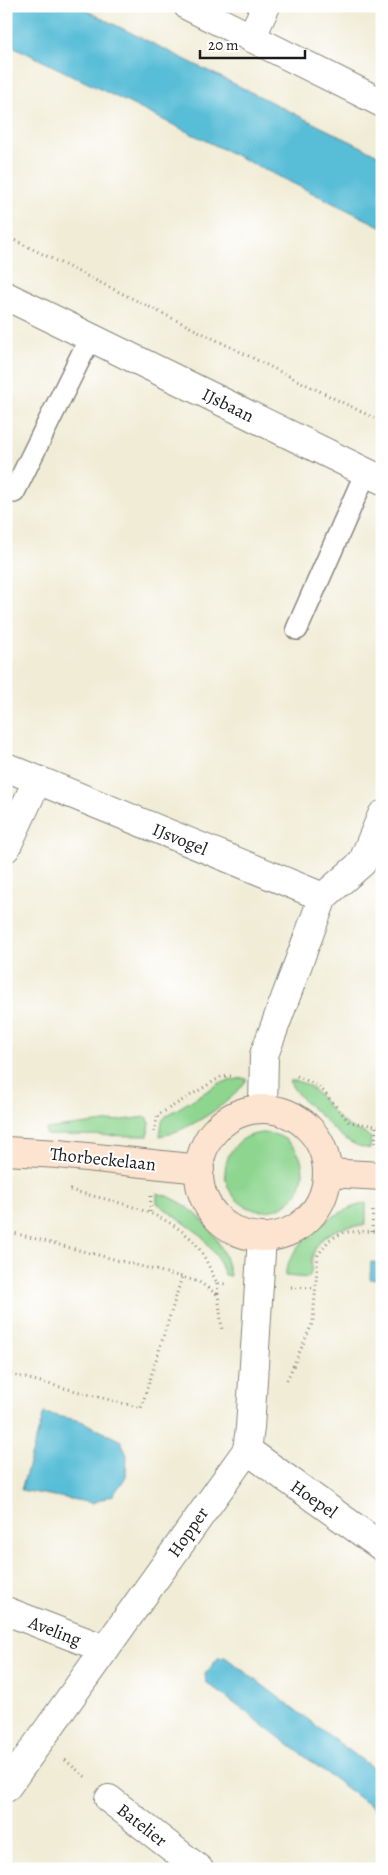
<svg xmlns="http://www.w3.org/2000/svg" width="388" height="1875" font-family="Alegreya,serif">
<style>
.green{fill:#8ed590;stroke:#557856}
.water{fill:#59bdd7;stroke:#3a6c7a}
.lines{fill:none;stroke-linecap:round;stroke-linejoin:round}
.lane-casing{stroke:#868479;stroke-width:24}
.street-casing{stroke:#868479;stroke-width:30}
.secondary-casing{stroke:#868479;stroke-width:30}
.path{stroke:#868479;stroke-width:3;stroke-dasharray:1 4;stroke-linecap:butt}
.lane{stroke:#fff;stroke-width:21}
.street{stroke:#fff;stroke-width:28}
.secondary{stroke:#fde4d0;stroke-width:28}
.labels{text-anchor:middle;stroke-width:4;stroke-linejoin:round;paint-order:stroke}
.street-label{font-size:18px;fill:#1c1c1c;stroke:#fff}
</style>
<rect width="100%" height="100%" fill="#fff"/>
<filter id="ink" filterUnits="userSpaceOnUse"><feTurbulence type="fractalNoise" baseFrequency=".02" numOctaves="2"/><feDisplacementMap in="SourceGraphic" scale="10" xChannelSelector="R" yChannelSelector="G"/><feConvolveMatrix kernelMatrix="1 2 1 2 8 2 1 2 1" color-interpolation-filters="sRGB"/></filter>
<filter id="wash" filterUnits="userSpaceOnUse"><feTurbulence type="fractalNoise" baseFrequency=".0096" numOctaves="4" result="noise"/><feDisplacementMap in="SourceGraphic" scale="20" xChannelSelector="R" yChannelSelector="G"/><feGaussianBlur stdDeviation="1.12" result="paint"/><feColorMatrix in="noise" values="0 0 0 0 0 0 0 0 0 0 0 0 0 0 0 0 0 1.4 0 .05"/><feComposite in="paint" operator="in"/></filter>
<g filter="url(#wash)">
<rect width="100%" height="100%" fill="#f0ecd6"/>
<g class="green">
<path d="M242,1078L247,1079C234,1102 186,1132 160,1136L162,1121L166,1116L220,1083Z"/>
<path d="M289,1081C316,1078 327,1113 347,1125C355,1131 364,1131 371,1138L370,1149C348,1145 338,1134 323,1118C310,1106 298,1098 289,1081Z"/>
<path d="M147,1117L150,1123L148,1136L46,1135V1129Z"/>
<circle cx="264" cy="1172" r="39"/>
<path d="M157,1193C195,1202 224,1238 230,1276L225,1275L217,1257L201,1235L157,1203Z"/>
<path d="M366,1203V1222L363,1226C340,1225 317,1234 312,1259C311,1266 313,1272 308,1278L285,1276C289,1241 335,1210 366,1203Z"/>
</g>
<g class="water">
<path d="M6,6H77L382,157V227L6,43Z"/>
<path d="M371,1262L382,1263V1280L370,1279Z"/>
<path d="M44,1413L81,1421L121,1441L127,1455L126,1477L113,1495L93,1503L21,1490Z"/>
<path d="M225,1657L382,1775V1815L206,1682L205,1674L218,1658Z"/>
</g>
</g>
<g filter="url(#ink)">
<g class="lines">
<g class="lane-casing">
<g id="lane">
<path d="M14,492L90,338"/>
<path d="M297,629L366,472"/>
</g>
</g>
<g class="street-casing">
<g id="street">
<path d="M188,6L382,103"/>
<path d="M251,38L266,6"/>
<path d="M6,296L382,480"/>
<path d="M6,767L323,897"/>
<path d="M6,848L37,781"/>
<path d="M263,1109L264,1055L323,897L362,863L382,815"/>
<path d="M247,1450L382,1547"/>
<path d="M6,1611L105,1649"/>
<path d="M6,1788L247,1450L250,1428L262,1237"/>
<path d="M109,1799L199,1869"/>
</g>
</g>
<g class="secondary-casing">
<g id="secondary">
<circle cx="263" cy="1173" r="64"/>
<path d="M6,1151L58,1154L200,1169"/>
<path d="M327,1173L382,1176"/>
</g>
</g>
<g class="path">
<path d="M6,236L382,422"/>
<path d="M297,1076L319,1086L349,1122L382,1127"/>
<path d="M154,1132L158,1115L221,1077L231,1076"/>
<path d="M375,1143L376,1127"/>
<path d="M70,1190C110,1201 157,1208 189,1237C202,1248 209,1268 217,1283L227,1284"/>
<path d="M150,1212L151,1196"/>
<path d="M6,1231L182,1277L199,1282L218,1295"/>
<path d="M372,1232L373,1207"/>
<path d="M217,1283L222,1330"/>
<path d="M291,1287L315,1288"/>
<path d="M6,1373L141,1408L182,1277"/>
<path d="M287,1380L313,1322L318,1255L329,1240L345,1232L382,1231"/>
<path d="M65,1760L87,1778"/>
</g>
<use href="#lane" class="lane"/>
<use href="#street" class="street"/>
<use href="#secondary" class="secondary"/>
</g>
</g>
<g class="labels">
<g class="street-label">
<text transform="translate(228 405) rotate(26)" y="6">IJsbaan</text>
<text transform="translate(180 839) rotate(22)" y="6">IJsvogel</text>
<text transform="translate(103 1159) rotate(6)" y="6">Thorbeckelaan</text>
<text transform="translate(314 1499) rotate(35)" y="6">Hoepel</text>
<text transform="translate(188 1532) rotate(-55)" y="6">Hopper</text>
<text transform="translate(55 1631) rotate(21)" y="6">Aveling</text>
<text transform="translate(142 1825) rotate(38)" y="6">Batelier</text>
</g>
</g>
<rect width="388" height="1875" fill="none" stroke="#fff" stroke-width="25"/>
<path d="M200 50v8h105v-8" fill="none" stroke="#1c1c1c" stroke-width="2.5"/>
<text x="208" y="50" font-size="15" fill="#1c1c1c" stroke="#ffffff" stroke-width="4" paint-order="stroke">20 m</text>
</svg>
